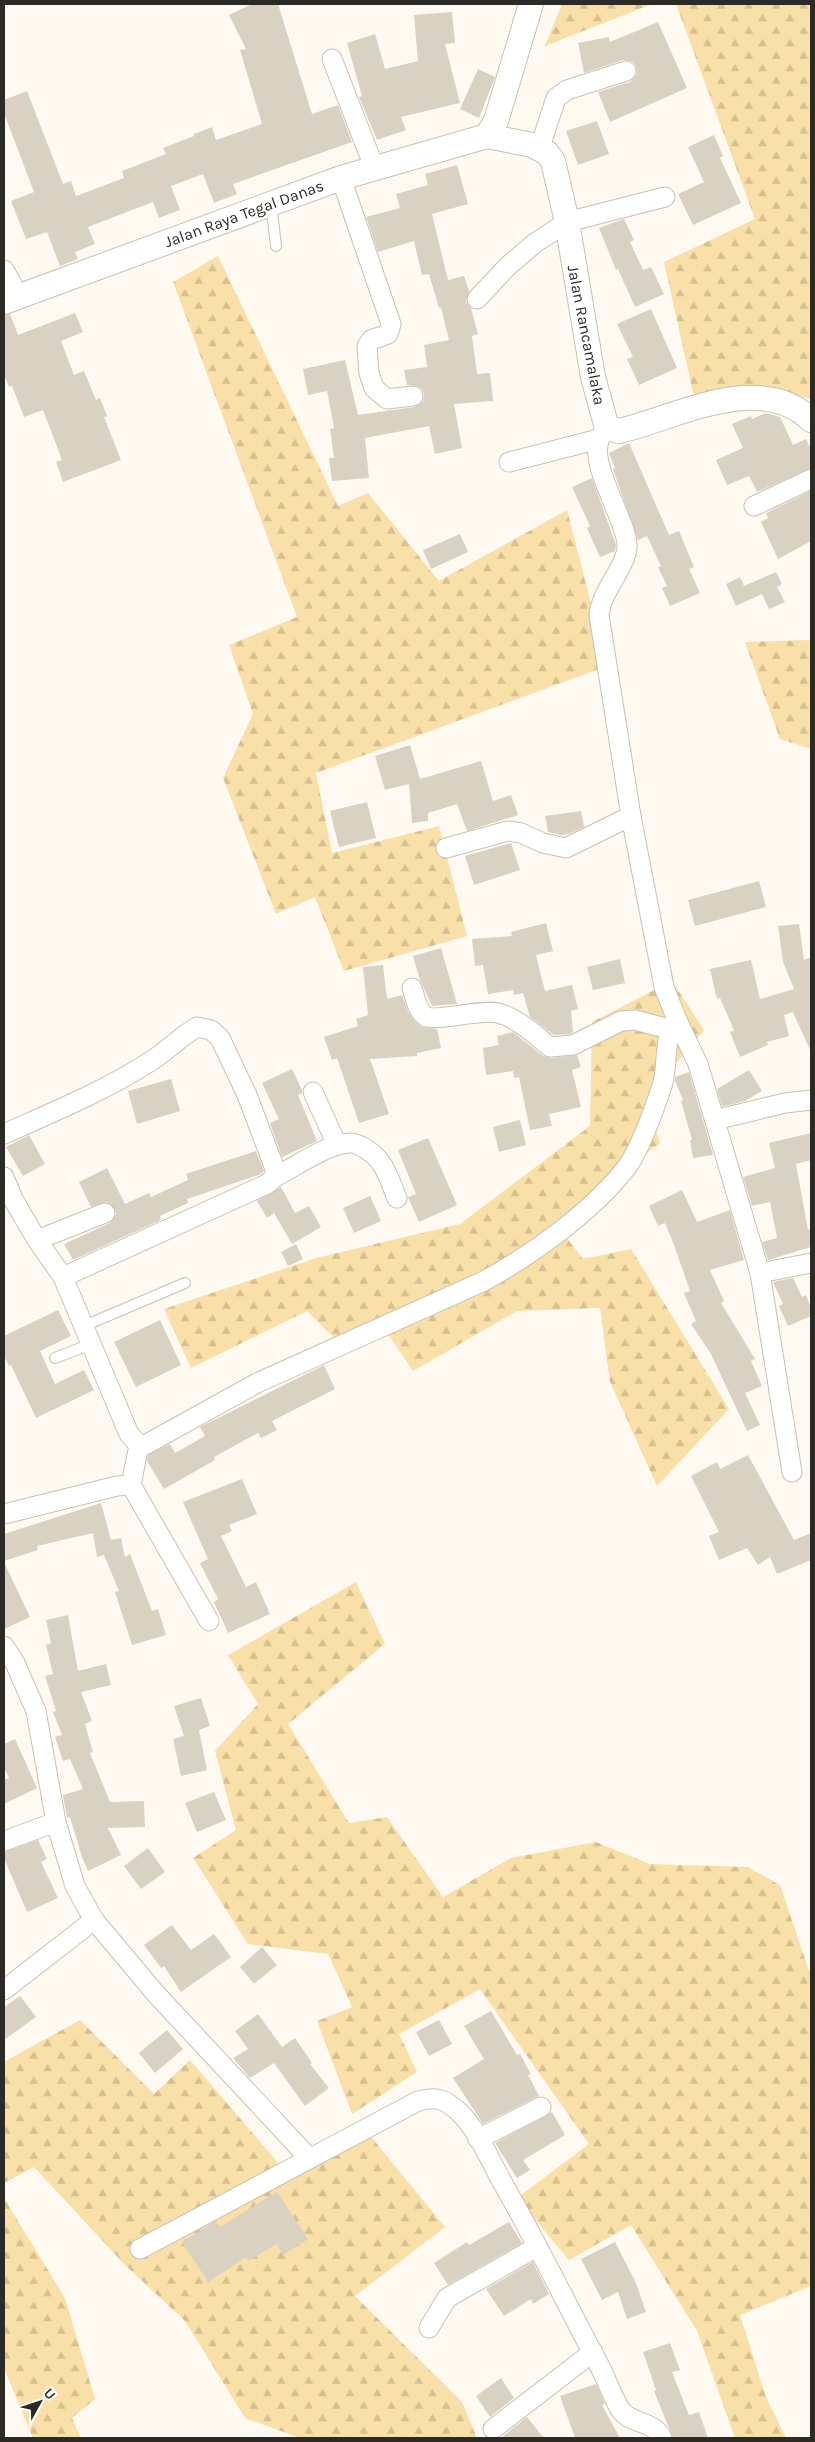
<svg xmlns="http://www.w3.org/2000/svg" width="815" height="2442" font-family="Karla,sans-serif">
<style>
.forest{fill:url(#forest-firs)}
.building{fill:#d9d1c2}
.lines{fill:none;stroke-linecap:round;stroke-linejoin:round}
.service-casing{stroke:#c8c1b2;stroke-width:12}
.minor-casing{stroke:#c8c1b2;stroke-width:21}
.tertiary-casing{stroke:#c8c1b2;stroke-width:26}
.service{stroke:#fff;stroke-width:10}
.minor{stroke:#fff;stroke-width:19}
.tertiary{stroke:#fff;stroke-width:24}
.labels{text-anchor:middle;stroke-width:4.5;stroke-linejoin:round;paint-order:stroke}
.street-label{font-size:16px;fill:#2c2a24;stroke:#fff}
</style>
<defs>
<pattern id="forest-firs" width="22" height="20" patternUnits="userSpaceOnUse" patternTransform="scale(1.25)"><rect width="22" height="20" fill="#f9dfa8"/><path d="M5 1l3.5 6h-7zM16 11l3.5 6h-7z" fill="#d6c090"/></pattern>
</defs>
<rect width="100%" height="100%" fill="#fffaf1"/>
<g class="forest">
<path d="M562,4H652L545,46Z"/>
<path d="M676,4H811V399L767,387L694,397L664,262L755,219Z"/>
<path d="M218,256L338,506L368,493L439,581L567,510L607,666L316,773L332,853L439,826L467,936L344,971L315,897L276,914L223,778L253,714L229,645L297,617L173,282Z"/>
<path d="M811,640V749L780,739L745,642Z"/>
<path d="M672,981L704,1030L646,1099L660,1143L557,1225L583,1259L631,1249L729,1409L657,1486L610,1382L600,1308L517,1311L413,1371L378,1319L334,1338L307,1311L191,1368L164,1309L316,1258L460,1224L590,1126L592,1022Z"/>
<path d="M356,1582L385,1644L288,1724L349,1823L387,1817L443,1897L511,1858L596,1842L650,1864L748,1867L780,1885L809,1971H811V2286L740,2315L766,2397L786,2438H735L697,2331L631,2225L569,2260L517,2198L589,2144L480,1989L399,2034L417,2072L352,2114L317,2021L352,2007L328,1954L248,1944L193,1858L236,1830L215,1751L258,1704L228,1655Z"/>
<path d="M80,2020L154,2094L190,2060L291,2178L368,2133L445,2227L355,2296L462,2402L477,2438H300L245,2418L185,2321L125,2265L34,2167L4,2183V2062Z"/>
<path d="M4,2198L65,2298L95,2399L72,2418L81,2438H33L4,2368Z"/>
</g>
<g class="building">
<path d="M252,4H278L312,114L338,105L352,142L233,184L237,194L214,203L203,174L171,186L180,210L159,218L153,202L88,227L95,244L75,252L78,259L60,266L47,232L26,239L11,201L34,192L4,113V100L27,91L63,184L71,181L76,196L124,178L122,171L166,154L163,148L194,136V134L212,127L216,140L262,124L240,50L246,49L229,15Z"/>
<path d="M452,12L455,43L445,44L460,103L401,117L406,130L377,140L359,97L362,96L347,43L375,34L385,69L418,61L414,15Z"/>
<path d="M658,22L687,88L610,122L598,92L630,82L637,74L636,67L633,62L623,60L584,73L578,43L609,37L610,42Z"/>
<path d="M478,69L495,77L479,118L460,109Z"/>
<path d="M597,121L609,154L578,165L566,131Z"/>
<path d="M714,135L723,156L720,158L741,203L693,225L678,194L704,182L688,147Z"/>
<path d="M457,165L468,204L432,214L448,280L464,276L469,291L466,302L471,308L478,334L472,336L477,374L490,373L493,401L454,404L462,448L435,454L429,426L365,438L369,478L332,481L329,458H334L330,429L334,428L327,391L308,395L303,369L345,360L358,415L414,407L423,401L424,394L422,389L417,386L407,385L404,370L427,367L424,345L449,340L441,308H439L429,274L422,275L414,241L378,252L366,217L400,208L396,194L428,185L425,174Z"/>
<path d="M624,219L634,240L630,242L643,270L651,267L664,294L635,307L618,269L616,270L599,228Z"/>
<path d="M651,309L677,368L639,385L627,359L633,357L617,324Z"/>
<path d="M75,313L83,332L61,341L74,375L84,371L96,400L100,398L107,416L104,417L121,460L63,482L56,462L62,460L43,410L24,417L12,386L9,387L4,374V315L10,314L18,335Z"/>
<path d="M766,413L780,417L793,445L806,439L811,449V468L757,492L749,476L727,485L716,460L743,448L732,424L751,416L752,419Z"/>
<path d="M629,443L669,535L679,531L694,567L689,569L700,593L670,606L662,588L667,586L658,567L661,566L647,536L638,540L613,469L615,468L609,453Z"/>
<path d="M592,478L616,545L615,551L600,557L587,528L590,526L572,487Z"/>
<path d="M811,491V541L778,559L761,522L768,518L766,513Z"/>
<path d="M460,534L468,552L431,569L423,550Z"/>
<path d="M776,572L782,584L777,587L785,602L769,609L762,594L736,606L726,584L740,577L744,586Z"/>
<path d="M410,745L420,779L481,761L493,801L511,795L518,815L467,831L457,804L428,813V821L412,823L409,784L385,790L375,756Z"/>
<path d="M367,802L376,838L339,847L330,811Z"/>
<path d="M581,811L584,827L569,834L561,835L548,832L545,816Z"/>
<path d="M511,843L520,870L474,885L465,856Z"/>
<path d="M759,881L766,907L695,926L688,900Z"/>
<path d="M546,923L553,951L536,955L545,991L572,985L578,1009L571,1011L573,1032L570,1034L554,1035L530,1017L523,993L514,995L513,990L488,994L483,965L475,966L472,939L512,936L511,932Z"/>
<path d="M799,924L804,960L811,957V1052L793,1012L784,1015L789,1036L767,1042L768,1045L740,1057L730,1032L734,1030L720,998L717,999L710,969L751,960L760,999L794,989L783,962L778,926Z"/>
<path d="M441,948L457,1004L432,1006L420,980L413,956Z"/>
<path d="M620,959L625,983L593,990L587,967Z"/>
<path d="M383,965L387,999L402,995L408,1011L415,1022L422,1027L437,1029L441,1048L417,1053V1056L370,1059L389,1114L359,1123L337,1058L332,1060L324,1037L358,1026L356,1019L368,1015L363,967Z"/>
<path d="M513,1032L543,1056L551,1058L577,1055L581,1067L572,1070L581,1107L549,1114L552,1126L530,1130L519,1077L514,1078L513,1071L486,1075L483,1048L499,1045L497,1036Z"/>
<path d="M292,1069L302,1090V1093L298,1095L317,1141L282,1157L270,1123L279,1119L262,1083Z"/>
<path d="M749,1070L762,1091L745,1101L722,1107L717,1089Z"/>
<path d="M689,1072L713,1155L693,1158L690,1140H692L681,1101L683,1100L675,1081V1077Z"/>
<path d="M171,1079L180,1111L137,1124L128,1091Z"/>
<path d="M520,1120L526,1145L499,1152L493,1127Z"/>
<path d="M811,1133V1160L796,1164L808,1230L811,1229V1247L768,1260L762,1242L777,1238L770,1202L752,1206L743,1177L775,1168L769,1143Z"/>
<path d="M29,1135L45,1164L23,1176L6,1147Z"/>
<path d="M428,1138L457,1205L419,1222L408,1197L416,1194L398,1150Z"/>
<path d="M256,1151L264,1171L261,1174L187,1199L188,1203L160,1216L161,1220L73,1260L64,1244L110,1223L116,1214L112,1205L107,1202L91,1207L79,1182L107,1168L125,1204L149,1193L151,1197L188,1180L186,1174Z"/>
<path d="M281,1187L295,1213L309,1206L321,1227L292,1244L274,1213L267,1218L257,1201Z"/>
<path d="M682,1190L697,1222L730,1210L744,1260L710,1270L724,1301L721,1303L755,1359L751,1361L762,1386L745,1393L760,1425L747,1431L711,1354L691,1324L696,1321L684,1293L690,1291L674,1245L665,1223L658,1226L649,1206Z"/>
<path d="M370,1196L381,1221L354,1233L343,1208Z"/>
<path d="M296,1244L303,1259L288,1266L281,1252Z"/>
<path d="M793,1278L802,1297L806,1295L811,1308V1316L788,1326L779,1306L783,1304L773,1282Z"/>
<path d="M58,1310L71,1336L40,1351L55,1384L84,1370L94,1390L36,1418L11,1365L9,1366L4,1356V1336Z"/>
<path d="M160,1320L181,1365L136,1387L114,1342Z"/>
<path d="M324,1365L335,1389L272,1421L277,1430L261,1438L258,1433L214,1457L215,1460L164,1489L147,1461L148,1455L170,1444L175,1453L205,1436L200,1427Z"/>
<path d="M748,1455L794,1540L811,1533V1560L777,1574L770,1557L758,1565L747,1548L719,1560L709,1536L719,1532L691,1476L717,1462L720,1469Z"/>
<path d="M242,1479L257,1514L229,1525L232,1531L221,1536L246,1587L256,1582L270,1614L228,1633L214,1602L218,1599L200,1563L208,1559L183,1502Z"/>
<path d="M101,1503L111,1540L121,1538L125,1557L130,1554L152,1611L158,1609L166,1635L132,1645L115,1592L119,1591L104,1555L97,1557L93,1533L37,1546L38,1550L4,1561V1534Z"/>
<path d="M4,1562L30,1617L4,1629Z"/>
<path d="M68,1615L78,1671L106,1664L111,1685L81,1692L92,1721L85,1724L93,1752L90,1753L110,1802L144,1801L145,1827L108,1828L121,1855L88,1871L82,1857L70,1817L67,1818L63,1795L83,1789L70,1759L63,1761L55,1737L62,1735L53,1712L56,1711L45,1676L53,1674L46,1645L51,1643L46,1620Z"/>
<path d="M201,1698L210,1726L199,1730L207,1770L181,1776L173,1739L184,1736L174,1706Z"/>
<path d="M15,1739L37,1788L4,1804V1780L9,1778L4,1767V1744Z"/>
<path d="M214,1792L226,1820L197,1832L185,1803Z"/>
<path d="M38,1840L47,1859L41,1862L58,1898L27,1912L4,1858V1852Z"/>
<path d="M148,1848L165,1872L141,1889L124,1866Z"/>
<path d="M172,1925L191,1950L214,1934L231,1957L181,1992L164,1966L161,1968L144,1945Z"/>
<path d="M262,1947L277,1965L254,1984L240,1967Z"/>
<path d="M20,1996L36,2017L4,2040V2007Z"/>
<path d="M491,2011L517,2055L520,2054L531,2074L528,2075L539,2096L483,2124L453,2078L484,2059L464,2026Z"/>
<path d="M258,2014L282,2047L295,2038L312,2063L310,2064L329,2088L305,2106L274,2063L250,2078L233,2058L248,2049L235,2031Z"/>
<path d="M439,2020L452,2044L429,2056L416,2032Z"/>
<path d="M167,2030L183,2049L155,2073L139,2053Z"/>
<path d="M552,2112L565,2135L523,2160L530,2170L517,2178L495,2143Z"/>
<path d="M277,2192L308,2239L283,2255L277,2244L248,2261L246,2257L208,2282L182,2242L216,2221L220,2227Z"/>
<path d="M509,2222L522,2243L448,2285L434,2263L467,2242L469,2245Z"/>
<path d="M615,2242L636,2283L646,2312L627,2319L618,2292L602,2300L581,2259Z"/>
<path d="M533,2262L549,2294L533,2304L531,2299L504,2316L486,2289Z"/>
<path d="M670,2343L680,2370L672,2372L689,2415L699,2412L708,2438H673L654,2391L656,2390L643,2352Z"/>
<path d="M501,2378L514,2398L490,2417L476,2396Z"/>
<path d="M596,2384L605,2404L602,2405L620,2438H575L560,2396Z"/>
<path d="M527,2417L544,2438H505L503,2436Z"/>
</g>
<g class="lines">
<g class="service-casing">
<g id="service">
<path d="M271,203L276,246"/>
<path d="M84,1326L185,1283"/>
<path d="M55,1358L91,1344"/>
</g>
</g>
<g class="minor-casing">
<g id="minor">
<path d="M332,59L374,167"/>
<path d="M540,147L556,98L567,90L626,71"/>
<path d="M341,178L391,324L388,334L371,340L367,346L369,373L374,388L387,399L413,396"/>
<path d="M4,270L19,296"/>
<path d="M477,299L508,266L535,243L567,222L665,197"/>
<path d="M509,462L599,439"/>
<path d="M754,506L811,479"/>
<path d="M446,848L508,831L521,833L543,843L566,848L631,816"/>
<path d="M412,988C415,997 417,1010 425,1016C434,1022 481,1009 498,1013C518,1018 535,1035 550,1047L573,1045L621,1021L635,1020L669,1029"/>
<path d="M677,1020L698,1064L760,1273L792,1472"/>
<path d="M313,1092L337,1145"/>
<path d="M715,1120L785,1103L811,1100"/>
<path d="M4,1134C53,1112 105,1091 151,1061C167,1051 180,1037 197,1027L211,1030L220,1038L247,1095L275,1169V1177"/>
<path d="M4,1177L13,1199L37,1240L63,1277L129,1434L139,1445H145L257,1383L484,1281C533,1254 592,1212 627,1167C640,1149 655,1107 662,1086C669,1064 662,1039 677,1020L664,987L631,816L599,615C601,590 629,564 627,544C625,518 590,466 599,441C600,436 604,432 607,428"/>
<path d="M37,1240L105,1213"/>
<path d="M760,1273L811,1263"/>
<path d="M63,1277L267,1184L275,1177C295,1167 327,1144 349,1143C359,1142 375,1154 381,1163C388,1172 392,1187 397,1198"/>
<path d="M139,1445L131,1485L209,1621"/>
<path d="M4,1514L117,1486L131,1485"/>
<path d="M4,1646L15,1663L36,1711L56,1822L75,1886L94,1920L156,1994L309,2158"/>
<path d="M4,1841L56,1822"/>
<path d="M4,1990L94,1920"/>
<path d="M478,2139L541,2107"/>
<path d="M140,2249L418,2101C436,2096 445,2099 459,2112C477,2129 489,2158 501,2180C535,2239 565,2301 597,2361C606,2377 611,2394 620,2409C630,2425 654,2420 662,2438"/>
<path d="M429,2328L447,2298L537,2247"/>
<path d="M493,2429L593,2352"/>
</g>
</g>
<g class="tertiary-casing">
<g id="tertiary">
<path d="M487,136L496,121L531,4"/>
<path d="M4,302L341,178L487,136L532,145L547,153L553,161L567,222L593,377L607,428L619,431C676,418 759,370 811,420"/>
</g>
</g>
<use href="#service" class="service"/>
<use href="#minor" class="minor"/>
<use href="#tertiary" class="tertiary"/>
</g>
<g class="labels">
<g class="street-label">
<text transform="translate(244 213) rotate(-20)" y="6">Jalan Raya Tegal Danas</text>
<text transform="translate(587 335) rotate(79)" y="6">Jalan Rancamalaka</text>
</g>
</g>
<rect width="815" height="2442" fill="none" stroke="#2c2a24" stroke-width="10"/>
<g transform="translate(40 2402) rotate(50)" stroke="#ffffff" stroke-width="4" paint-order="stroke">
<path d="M0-4L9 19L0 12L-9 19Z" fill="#2c2a24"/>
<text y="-8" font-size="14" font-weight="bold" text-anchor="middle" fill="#2c2a24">U</text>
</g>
</svg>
